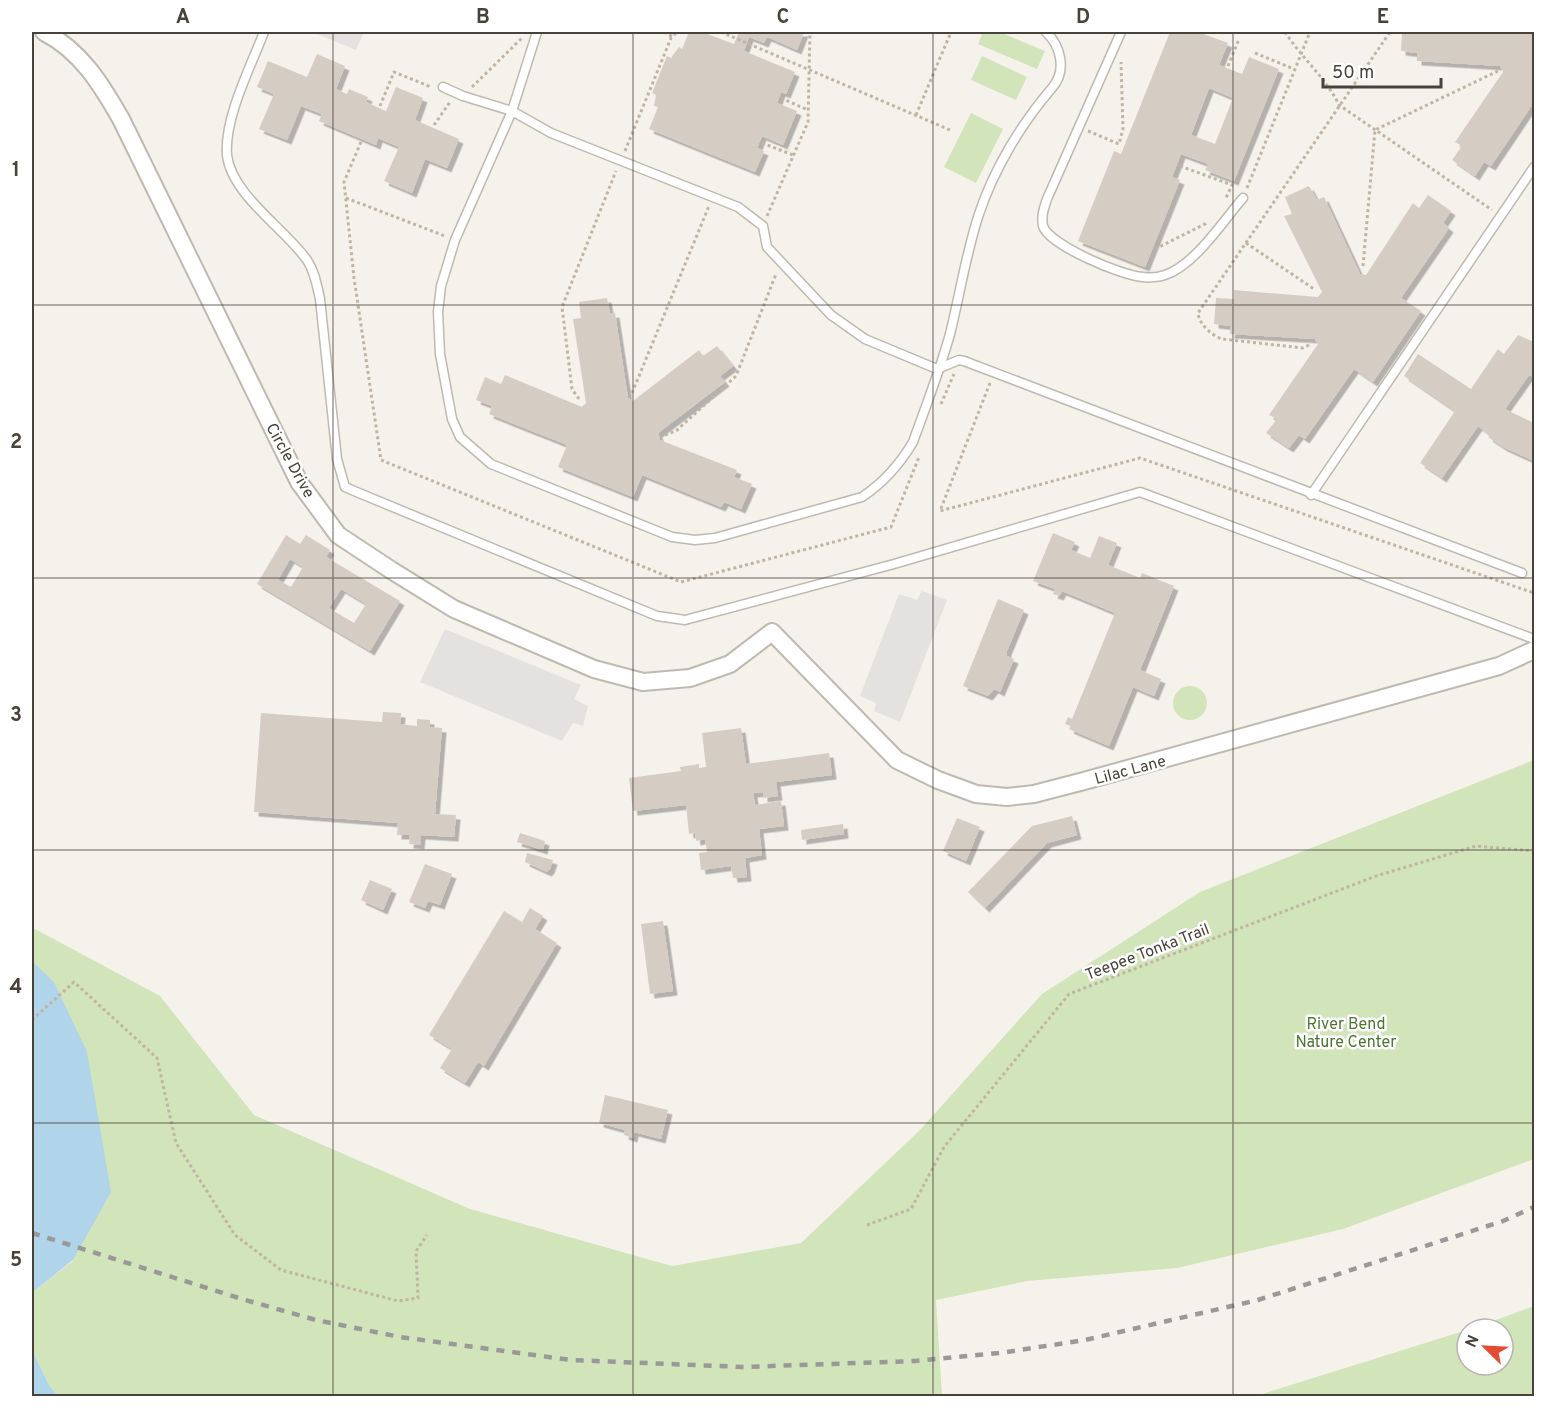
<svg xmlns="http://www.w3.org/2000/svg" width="1566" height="1428" font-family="Overpass,sans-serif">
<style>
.green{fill:#d2e4ba}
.parking{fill:#e4e2e0}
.water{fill:#b0d4ea}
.building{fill:#d5cdc3;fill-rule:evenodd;filter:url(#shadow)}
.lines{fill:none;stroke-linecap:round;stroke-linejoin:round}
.lane-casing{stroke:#bfb9af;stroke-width:11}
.street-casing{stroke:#bfb9af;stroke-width:20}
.path{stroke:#c0b5a2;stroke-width:3;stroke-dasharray:3 3;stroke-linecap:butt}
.lane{stroke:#fff;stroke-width:8}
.street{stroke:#fff;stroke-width:16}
.rail{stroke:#999;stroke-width:4.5;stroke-dasharray:8 8;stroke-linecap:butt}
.grid{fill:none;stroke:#48433a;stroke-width:1.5;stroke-opacity:0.55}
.labels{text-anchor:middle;stroke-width:5;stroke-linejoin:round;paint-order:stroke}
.street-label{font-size:16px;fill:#48433a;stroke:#fff}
.park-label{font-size:16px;fill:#4d7532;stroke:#fff}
.neatline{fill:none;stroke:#48433a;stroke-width:2}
.grid-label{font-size:20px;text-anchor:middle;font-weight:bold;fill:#48433a}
</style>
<defs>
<filter id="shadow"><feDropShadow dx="4.5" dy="4.5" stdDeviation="0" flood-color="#0004"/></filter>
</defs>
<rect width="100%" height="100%" fill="#f5f2ec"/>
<g class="green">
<path d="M983,32H999L1045,51L1037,69L978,44Z"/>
<path d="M982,56L1027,77L1016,100L971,80Z"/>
<path d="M971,113L1003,129L976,183L944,167Z"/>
<circle cx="1190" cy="703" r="17"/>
<path d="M1534,760V1159L1343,1229L1177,1268L1027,1281L936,1300L942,1396H58L49,1385L32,1350V1293L73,1261L32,1252V931L35,929L160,996L254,1115L470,1209L672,1266L801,1243L920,1130L1042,994L1200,892Z"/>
<path d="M1534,1306V1396H1256L1467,1330V1365H1503V1329H1471Z"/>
</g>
<g class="parking">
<path d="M312,32H364L356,50Z"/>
<path d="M922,591L947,600L900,722L874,711L876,703L860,696L899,594L917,600Z"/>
<path d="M445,629L581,685L574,699L588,706L583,726L573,723L562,741L420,682Z"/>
</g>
<g class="water">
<path d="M32,961L54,982L87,1052L111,1192L73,1260L32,1293Z"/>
<path d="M32,1350L49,1385L58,1396H32Z"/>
</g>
<g class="building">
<path d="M689,32H702L734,44L739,32H804L797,50L767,37L764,43L749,37L744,51L795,72L786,94L781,92L777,103L797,111L783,145L762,136L757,148L764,151L755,172L649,129L658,107L654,106L656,95L652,93L667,56L671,58L679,47L682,49Z"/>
<path d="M1170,32H1198L1228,43L1219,65L1242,74L1249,57L1279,69L1234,181L1205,170L1208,164L1181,154L1172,177L1180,180L1145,267L1078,241L1114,151L1121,154ZM1209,88L1233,98L1215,144L1191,135Z"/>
<path d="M1402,32H1534V102L1491,166L1484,162L1475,176L1452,160L1462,146L1455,142L1503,72L1500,66L1417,61V53L1401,51Z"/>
<path d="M317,54L345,66L336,89L347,94L349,89L368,97L366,102L386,111L396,87L423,98L415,120L459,139L447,168L425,159L412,193L384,181L399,147L378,138L376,145L319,121L322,114L301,106L287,140L259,129L274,94L257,87L268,61L307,77Z"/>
<path d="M1309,186L1317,200L1324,197L1360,274L1366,275L1413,203L1419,208L1428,195L1451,211L1443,223L1449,228L1401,298L1421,311L1373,382L1354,369L1305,439L1299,435L1289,448L1266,433L1277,419L1269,415L1318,344L1315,339L1230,334L1231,326L1214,324L1216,298L1234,299V290L1318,297L1322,292L1284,216L1292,214L1285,197Z"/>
<path d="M607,298L610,314L615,313L628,398L633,401L699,350L703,356L717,346L733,366L720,376L725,382L658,433L660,440L737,470L734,477L752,484L741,509L724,502L721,507L642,475L633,497L558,467L567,445L489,414L492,406L476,400L485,377L501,384L505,375L582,407L586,403L573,319L581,318L579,302Z"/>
<path d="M1518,335L1534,342V377L1529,375L1505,409L1534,423V461L1503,447L1488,437L1490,435L1478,426L1442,478L1420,463L1455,411L1404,376L1418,354L1471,389L1498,349L1504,354Z"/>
<path d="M1053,533L1075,542L1071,550L1090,558L1099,536L1117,543L1108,565L1140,578L1142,573L1174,586L1140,670L1161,679L1154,696L1133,687L1109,746L1069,729L1071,726L1065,724L1068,717L1072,719L1115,613L1062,591L1059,596L1053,594L1055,589L1033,581Z"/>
<path d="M286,535L300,544L306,535L330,550L326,557L400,601L370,651L257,584ZM290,559L303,567L291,587L278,580ZM341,589L366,604L354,623L329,608Z"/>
<path d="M998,599L1024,610L1007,651V656L1014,659L1000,692L994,689L988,696L963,686Z"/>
<path d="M383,712L401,713L400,724L417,726V719L430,720V727L442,728L435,814L456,815L454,837L421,835L420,845L409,844L410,835H397L398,823L254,812L261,713L382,722Z"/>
<path d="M741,728L746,764L829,753L832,775L776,782L778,796L763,798V792L753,793L755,805L781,801L784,826L759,829L762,855L745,858L747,877L733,878L731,866L701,870L699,853L707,852L705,839L696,841L695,833L689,834L686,805L633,811L629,778L681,771L680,767L699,764V768L706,767L702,733Z"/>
<path d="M1072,816L1077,835L1047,843L985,908L968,892L1032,826Z"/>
<path d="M957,818L980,827L966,861L943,851Z"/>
<path d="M843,824L844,834L802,840L801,830Z"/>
<path d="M520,833L545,841L543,850L517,842Z"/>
<path d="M527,853L553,860L550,869L547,872L525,862Z"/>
<path d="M425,864L452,874L440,905L428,901L425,908L409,902Z"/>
<path d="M370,880L392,889L383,910L361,900Z"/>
<path d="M530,908L543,916L535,929L557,943L484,1066L478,1062L465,1083L440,1068L452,1049L429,1035L504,911L522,922Z"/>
<path d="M663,921L673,991L650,994L641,924Z"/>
<path d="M605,1095L668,1110L661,1139L634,1132L633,1138L624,1135L625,1130L599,1123Z"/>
</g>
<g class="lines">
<g class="lane-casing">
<g id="lane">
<path d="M264,32C251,66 224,118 227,155C231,194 285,229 307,260C315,272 317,286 320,299L337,459L345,487L359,493L657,616L685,620L894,564L1140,492L1534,639"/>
<path d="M537,32L512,111L455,240L441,286L438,312L440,354L452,419L460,437L491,464L672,537L695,540L715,538L862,497C883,483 900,464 913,442C926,406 940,370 950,334C960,294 966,253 979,214C994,169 1021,124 1052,88C1067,71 1061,46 1046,32"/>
<path d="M1121,32L1047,199C1044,208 1041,216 1043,226C1049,245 1122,276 1143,277C1149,278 1159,277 1165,275C1195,265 1223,221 1243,198"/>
<path d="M443,87L463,96L512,111L551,133L738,207L763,226L767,247L831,315L865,339L937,369L959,360L964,361L1522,573"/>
<path d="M1311,495L1534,167"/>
</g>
</g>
<g class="street-casing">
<path id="street" d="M44,32C81,51 101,84 121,119L299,482L338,535L391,570L454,609L594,669L643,682L690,678L730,664L772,632L897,760L938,780L976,794L1007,797L1034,794L1084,781L1499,666L1534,650"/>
</g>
<g class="path">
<path d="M664,32L673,37"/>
<path d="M721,32L950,130"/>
<path d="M1285,32C1301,57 1326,78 1339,105L1492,210"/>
<path d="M1255,53L1294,69"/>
<path d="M1228,66L1239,39"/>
<path d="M472,87L523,37"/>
<path d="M781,98L808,110"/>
<path d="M380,106L394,72L431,87"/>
<path d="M916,115L951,32"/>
<path d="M434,125L450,102"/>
<path d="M1088,131L1119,144L1123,129L1121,62"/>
<path d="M361,142L344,182L354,278L381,460L681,582L891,527L919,457"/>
<path d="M762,143L793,155"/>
<path d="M625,151L671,38L677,32"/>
<path d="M1180,166L1232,185L1226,198"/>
<path d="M1247,188L1310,32"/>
<path d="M346,198L445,236"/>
<path d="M767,216L808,122L810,32"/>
<path d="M1246,243L1314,289"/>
<path d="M1155,249L1207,223"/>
<path d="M1363,266L1375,130L1498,71"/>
<path d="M1309,345L1303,348L1222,339C1211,335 1199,324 1198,313L1390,32"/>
<path d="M990,383L940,511L1140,458L1534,593"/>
<path d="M632,393L709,206"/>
<path d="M579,399L572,389L562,307L616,171"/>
<path d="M941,404L954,374"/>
<path d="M665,435L676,431L736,376L776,274"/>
<path d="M32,1020L74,982L157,1058L176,1143L235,1235L281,1270L398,1301L418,1298L416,1251L427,1235"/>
<path d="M867,1225L911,1209L944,1147L1069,994L1376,876L1476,846L1534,851"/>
</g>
<use href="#lane" class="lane"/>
<use href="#street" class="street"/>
<path class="rail" d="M32,1233L242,1299L316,1320L400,1337L571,1360L743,1367L915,1361L1000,1353L1085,1340L1258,1300L1503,1221L1534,1207"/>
</g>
<path class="grid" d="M333,32V1396M633,32V1396M933,32V1396M1233,32V1396M32,305H1534M32,578H1534M32,850H1534M32,1123H1534"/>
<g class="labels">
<g class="street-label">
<text transform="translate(291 460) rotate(61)" y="6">Circle Drive</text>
<text transform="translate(1130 769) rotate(-15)" y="6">Lilac Lane</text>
<text transform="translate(1147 951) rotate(-21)" y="6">Teepee Tonka Trail</text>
</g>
<g class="park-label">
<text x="1346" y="1029">River Bend<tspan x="1346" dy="18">Nature Center</tspan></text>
</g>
</g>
<rect width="1566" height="1428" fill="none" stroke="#ffffff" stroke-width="66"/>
<g transform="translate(1485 1347) rotate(294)"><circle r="28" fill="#ffffff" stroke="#b6b4b0" stroke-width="1.5"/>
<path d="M0-4.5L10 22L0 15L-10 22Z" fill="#e54a33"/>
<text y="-9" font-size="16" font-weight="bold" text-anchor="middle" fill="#48433a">N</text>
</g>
<path d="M1323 78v9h118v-9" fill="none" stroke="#48433a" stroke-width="3"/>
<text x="1332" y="78" font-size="18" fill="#48433a" stroke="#ffffff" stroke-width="4.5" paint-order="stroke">50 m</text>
<rect x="33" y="33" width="1500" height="1362" class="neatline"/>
<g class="grid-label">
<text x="183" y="23">A</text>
<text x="483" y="23">B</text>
<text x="783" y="23">C</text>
<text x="1083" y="23">D</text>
<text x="1383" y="23">E</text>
<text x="16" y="176">1</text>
<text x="16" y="448">2</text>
<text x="16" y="721">3</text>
<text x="16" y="993">4</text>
<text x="16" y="1266">5</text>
</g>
</svg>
